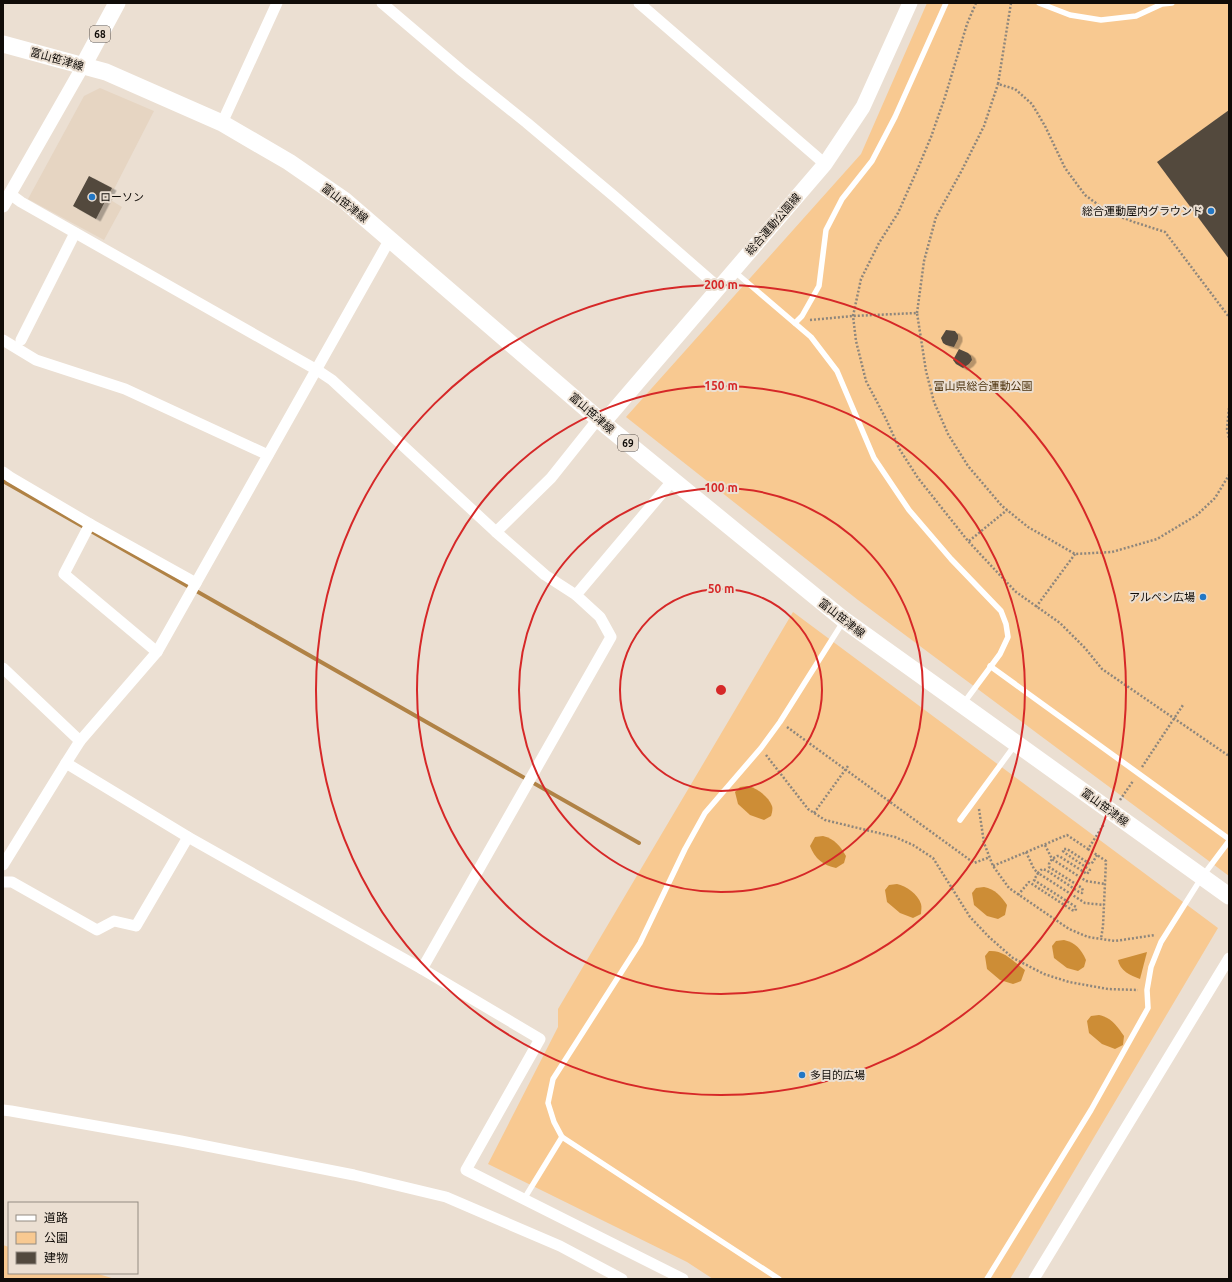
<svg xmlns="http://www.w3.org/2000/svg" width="1232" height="1282" font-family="Ubuntu,'Noto Sans JP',sans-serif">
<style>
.built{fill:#e6d5c2}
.green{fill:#f8c991}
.forest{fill:#cd8d36}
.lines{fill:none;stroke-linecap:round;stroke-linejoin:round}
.stream{stroke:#b08245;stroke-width:4}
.building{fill:#52493e;filter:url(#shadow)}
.path{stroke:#8e867c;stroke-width:2.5;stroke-dasharray:2 2;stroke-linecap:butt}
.service{stroke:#fff;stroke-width:5.5}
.minor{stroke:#fff;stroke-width:11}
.tertiary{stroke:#fff;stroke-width:13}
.secondary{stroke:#fff;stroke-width:15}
.primary{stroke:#fff;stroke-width:17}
.ring{fill:none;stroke:#d62828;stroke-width:2}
.poi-dot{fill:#2377c5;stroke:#ebdfd2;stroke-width:1.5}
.labels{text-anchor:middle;stroke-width:4;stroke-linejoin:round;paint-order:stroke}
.shield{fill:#ebdfd2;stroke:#524b45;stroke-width:1}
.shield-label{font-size:10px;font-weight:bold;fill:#100c08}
.street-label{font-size:11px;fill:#100c08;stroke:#ebdfd2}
.poi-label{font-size:11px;fill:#100c08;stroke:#ebdfd2;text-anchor:start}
.park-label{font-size:11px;fill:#4c320d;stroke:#ebdfd2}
.centre{fill:#d62828;stroke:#ebdfd2;stroke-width:2}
.ring-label{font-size:12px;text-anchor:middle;font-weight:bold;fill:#d62828;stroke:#ebdfd2;stroke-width:4;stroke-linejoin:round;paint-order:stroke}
</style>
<defs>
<filter id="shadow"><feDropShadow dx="4.5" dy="2.5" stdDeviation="0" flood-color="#0004"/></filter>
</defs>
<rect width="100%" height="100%" fill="#ebdfd2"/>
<path class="built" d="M100,88L154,111L109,199L122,207L104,240L28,199L84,96Z"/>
<g class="green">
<path d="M927,3H1229V876L858,600L626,417L861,154Z"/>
<path d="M793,612L1218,928L1010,1279H713L687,1262L488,1164L558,1027V1009Z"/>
<path d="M3,1245L9,1247V1273H95L115,1279H3Z"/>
</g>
<g class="forest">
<path d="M748,786C757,788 769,797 772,806C773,809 772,813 771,816L764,820L750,815L738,804L735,792L740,787Z"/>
<path d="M823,836C835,839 840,846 846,856L844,863L836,868C823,865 815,859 810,846L815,837Z"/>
<path d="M897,884C906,886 918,894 921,904C922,907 921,911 921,914L913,918L900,913L887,902L885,890L889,885Z"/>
<path d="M984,887C995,889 1001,896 1007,905L1005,915L998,919L987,916L974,905L972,893L976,888Z"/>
<path d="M1064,940C1076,943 1081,949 1086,960L1084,967L1078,971L1067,968L1054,958L1052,946L1056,941Z"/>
<path d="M989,951C1004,950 1013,961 1025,970L1021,981L1013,984L1000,980L987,969L985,956Z"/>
<path d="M1147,952L1140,979C1130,975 1120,971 1118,960Z"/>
<path d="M1099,1015C1112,1018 1117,1026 1124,1036L1123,1045L1115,1049L1102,1044L1089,1033L1087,1021L1091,1016Z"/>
</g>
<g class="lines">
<path class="stream" d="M3,481L639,843"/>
</g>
<g class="building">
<path d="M1229,110V259L1157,162Z"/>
<path d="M89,176L112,188L96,219L73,206Z"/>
<path d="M946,330L955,331L958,335V339L954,347L946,345L943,343L941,338Z"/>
<path d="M959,349L968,353L971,356L972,360L969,364L963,368L956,364L953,360Z"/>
</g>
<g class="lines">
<g class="path">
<path d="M976,3L967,24L945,97L931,137L918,168L898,213L879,243L861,279L853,316L856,341L866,381L886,419L900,450L918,478L968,541L997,572L1016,592L1060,623L1085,648L1102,669L1229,756"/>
<path d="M1011,3L998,84L1015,89L1032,104L1045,126L1065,168L1085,195L1108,212L1134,222L1165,232L1229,317"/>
<path d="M917,313L924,261L936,217L962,170L984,126L998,84"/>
<path d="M810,320L853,316L917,313L926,371L934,402L948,434L968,466L1002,506L1028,527L1075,554L1112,552L1157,539L1197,515L1215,498L1229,475"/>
<path d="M1229,408L1227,429L1229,438"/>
<path d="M969,541L1007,510"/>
<path d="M1036,607L1075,554"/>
<path d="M787,727L974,863L990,857"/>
<path d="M766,755L808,809L825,820L895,837L913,845L933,858L970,917L989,937L1013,958L1044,974L1069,982L1108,989L1138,990"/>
<path d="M1142,767L1183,705"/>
<path d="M1120,800L1133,781"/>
<path d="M979,809L984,843L993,866L1009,888L1069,929L1088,937L1115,941L1155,935"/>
<path d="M814,813L848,766"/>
<path d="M1088,849L1106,861L1103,926L1101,939"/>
<path d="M1026,852L1034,869L1038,873L1042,869L1046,870L1079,892L1082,893L1083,891L1082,888L1049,867V864L1052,859L1045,845"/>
<path d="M1097,855L1093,862L1090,864L1067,849H1064L1063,851L1065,853L1090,870L1087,874L1059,856H1057L1052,859L1086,881L1105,884"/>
<path d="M993,866L1067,835L1088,849L1104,824"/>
<path d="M1018,895L1029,882L1072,910L1075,911L1076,909V907L1037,882L1034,880L1038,873L1085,903L1104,905"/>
</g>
<g class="service">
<path d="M1039,3L1070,15L1101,20L1136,16L1162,4L1172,3"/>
<path d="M735,272L811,337L837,371L874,458L909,510L951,559L1001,611L1006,624L1008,637L1000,654L963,704"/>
<path d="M795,323L802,316L819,286L826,230L842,199L872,161L895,117L946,3"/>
<path d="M990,666L1229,839"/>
<path d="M960,820L1015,745"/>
<path d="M524,1199L562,1137"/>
<path d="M779,1279L562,1137L554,1122L548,1103L553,1079L640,943L685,849L705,813L761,748L780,722L843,622"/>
<path d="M987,1279L1091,1110L1148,1008L1147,990L1151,967L1161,942L1202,877L1229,841"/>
</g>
<g class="minor">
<path d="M382,3L462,71L527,123L615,197L718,287"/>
<path d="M639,3L825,164"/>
<path d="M222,123L277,3"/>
<path d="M10,194L21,202L317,370L332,380L496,532"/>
<path d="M390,239L157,652L80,741L66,763L188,837L422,969L540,1039L466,1170L683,1279"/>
<path d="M3,340L36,360L125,389L268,455"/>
<path d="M21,340L75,233"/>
<path d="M3,472L10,477L90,524"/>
<path d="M576,595L545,575L496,532L551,478L598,419"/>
<path d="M157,652L64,574L90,524L196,583"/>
<path d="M3,668L80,741"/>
<path d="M3,865L66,763"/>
<path d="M3,882H12L97,930L114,921L136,926L188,837"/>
<path d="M422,969L611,637L600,617L576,595L673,480"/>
<path d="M3,1110L11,1111L181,1141L354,1175L446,1197L560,1246L622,1279"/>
<path d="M1034,1279L1229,958"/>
</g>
<path class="tertiary" d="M3,206L83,66"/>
<path class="secondary" d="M603,423L825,164L863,107L910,3"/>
<g class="primary">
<path d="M3,44L106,72L222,123L289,162L344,200L603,423L844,620L1229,896"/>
<path d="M83,66L117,3"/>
</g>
</g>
<g class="ring">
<circle cx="721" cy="690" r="101"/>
<circle cx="721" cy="690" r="202"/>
<circle cx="721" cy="690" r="304"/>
<circle cx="721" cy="690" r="405"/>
</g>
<g class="poi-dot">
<circle cx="92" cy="197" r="4"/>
<circle cx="1211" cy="211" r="4"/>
<circle cx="1203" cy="597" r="4"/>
<circle cx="802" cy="1075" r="4"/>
</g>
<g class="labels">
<g class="shield">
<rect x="90" y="26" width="20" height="16" rx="3"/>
<rect x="618" y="435" width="20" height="16" rx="3"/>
</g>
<g class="shield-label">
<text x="100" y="38">68</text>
<text x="628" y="447">69</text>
</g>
<g class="street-label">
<text transform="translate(57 59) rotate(16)" y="4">富山笹津線</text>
<text transform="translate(345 203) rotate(38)" y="4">富山笹津線</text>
<text transform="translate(773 224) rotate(-49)" y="4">総合運動公園線</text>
<text transform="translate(592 413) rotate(41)" y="4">富山笹津線</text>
<text transform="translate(842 618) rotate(38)" y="4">富山笹津線</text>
<text transform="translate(1105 807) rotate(36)" y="4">富山笹津線</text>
</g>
<g class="poi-label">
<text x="100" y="201">ローソン</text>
<text x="1203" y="215" text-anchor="end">総合運動屋内グラウンド</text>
<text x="1195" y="601" text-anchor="end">アルペン広場</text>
<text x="810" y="1079">多目的広場</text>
</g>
<g class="park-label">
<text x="983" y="390">富山県総合運動公園</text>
</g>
</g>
<circle cx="721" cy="690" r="6" class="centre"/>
<g class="ring-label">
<text x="721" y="289">200 m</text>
<text x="721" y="390">150 m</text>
<text x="721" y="492">100 m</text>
<text x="721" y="593">50 m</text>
</g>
<rect width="1232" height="1282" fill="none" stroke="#100c08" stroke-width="8"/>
<rect x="8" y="1202" width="130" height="72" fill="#ebdfd2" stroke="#938b81"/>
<rect x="16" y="1215" width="20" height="6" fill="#ffffff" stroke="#938b81"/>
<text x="44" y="1222" font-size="12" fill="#100c08">道路</text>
<rect x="16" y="1232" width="20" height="12" fill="#f8c991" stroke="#938b81"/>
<text x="44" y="1242" font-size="12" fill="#100c08">公園</text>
<rect x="16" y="1252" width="20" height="12" fill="#52493e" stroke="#938b81"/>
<text x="44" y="1262" font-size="12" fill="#100c08">建物</text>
</svg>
